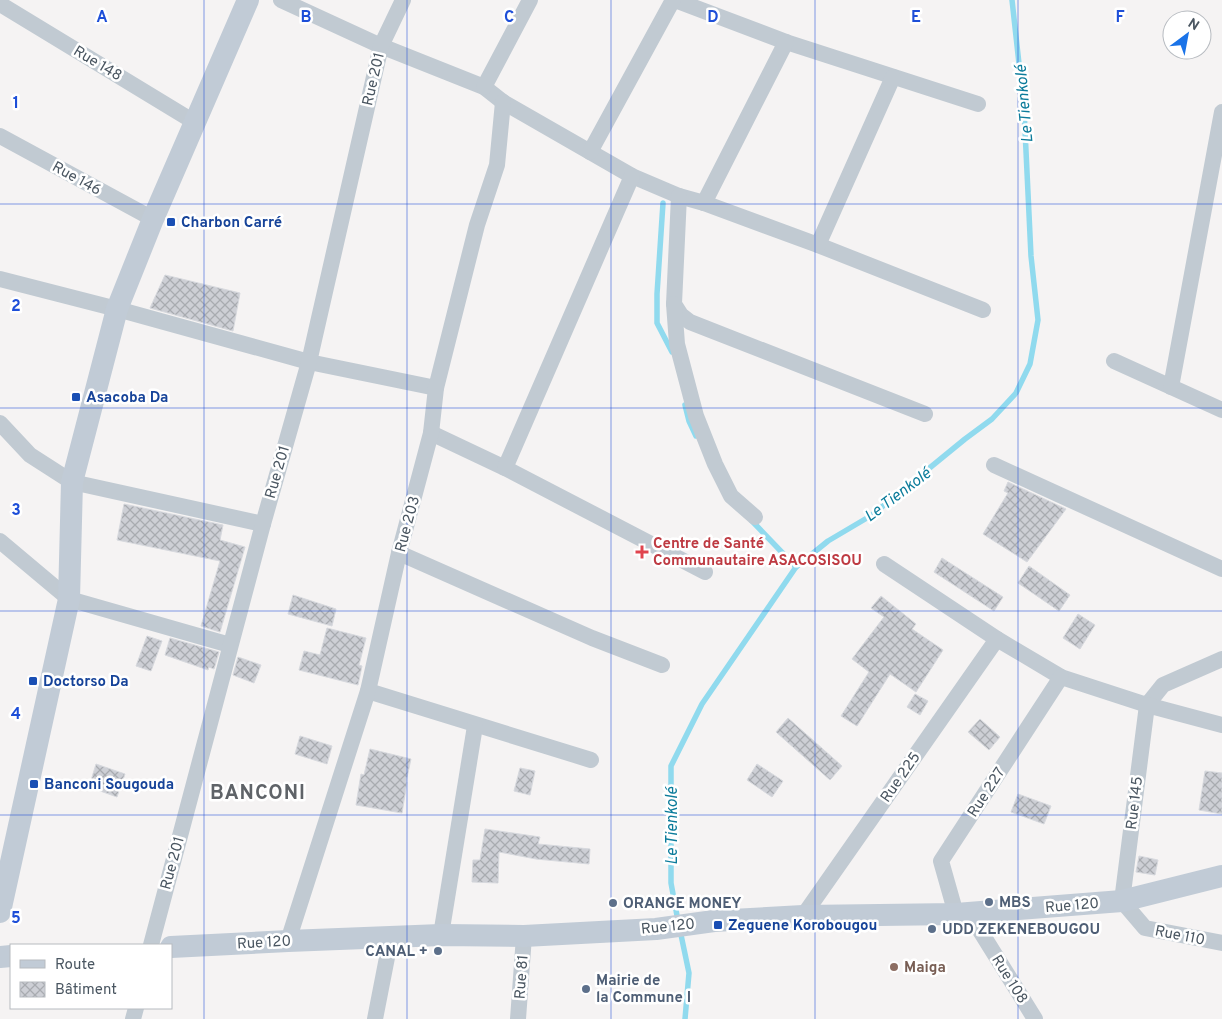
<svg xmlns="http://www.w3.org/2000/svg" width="1222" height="1019" font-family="Overpass,sans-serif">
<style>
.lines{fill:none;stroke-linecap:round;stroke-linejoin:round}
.stream{stroke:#90daee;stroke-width:5.5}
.building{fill:url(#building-cross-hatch);stroke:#d7d9de}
.street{stroke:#c1cad2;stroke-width:16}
.secondary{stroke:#c1cbd6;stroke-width:22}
.grid{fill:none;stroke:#1d4ed8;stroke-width:1;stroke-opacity:0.55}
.transit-dot{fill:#1a4fb4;stroke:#fff;stroke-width:2}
.health-dot{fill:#e0444e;stroke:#fff;stroke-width:2}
.service-dot{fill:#5c6f8a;stroke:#fff;stroke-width:2}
.education-dot{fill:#8d6e63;stroke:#fff;stroke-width:2}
.labels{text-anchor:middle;stroke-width:5;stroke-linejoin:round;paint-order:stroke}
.street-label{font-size:15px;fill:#4a5661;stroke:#fff}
.transit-label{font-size:15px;font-weight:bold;fill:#164399;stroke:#fff;text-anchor:start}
.health-label{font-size:15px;font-weight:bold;fill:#be3a42;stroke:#fff;text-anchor:start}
.service-label{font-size:15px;font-weight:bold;fill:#4e5e75;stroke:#fff;text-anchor:start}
.education-label{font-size:15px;font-weight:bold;fill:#785e54;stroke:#fff;text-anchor:start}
.water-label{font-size:16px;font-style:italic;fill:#0c7c9b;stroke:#fff}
.district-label{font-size:20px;font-weight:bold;letter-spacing:1px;fill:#5f6368;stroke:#fff}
.grid-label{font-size:16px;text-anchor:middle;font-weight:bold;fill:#1d4ed8;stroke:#fff;stroke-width:5;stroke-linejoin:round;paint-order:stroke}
</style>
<defs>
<pattern id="building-cross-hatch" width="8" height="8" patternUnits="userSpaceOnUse" patternTransform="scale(1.25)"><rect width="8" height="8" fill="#cdcfd5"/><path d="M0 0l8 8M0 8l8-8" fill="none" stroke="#a8abb0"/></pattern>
</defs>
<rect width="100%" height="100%" fill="#f5f3f3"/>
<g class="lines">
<g class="stream">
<path d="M663,203L657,294V323L672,352"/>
<path d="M685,405L689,421L696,436"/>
<path d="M752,521L796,567"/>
<path d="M678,921L671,883V766L702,704L796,567L828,541L872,515L965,439L992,419L1016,393L1030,364L1038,320L1031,256L1024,109L1012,0"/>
<path d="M680,930L689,973L685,1019"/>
</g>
</g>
<g class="building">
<path d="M165,275L240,293L233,331L150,308Z"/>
<path d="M1008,482L1066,509L1027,562L983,534L1008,493L1004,491Z"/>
<path d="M124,504L223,525L220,540L245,547L220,632L201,626L220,561L117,540Z"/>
<path d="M942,558L1003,597L994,611L934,572Z"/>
<path d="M1029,566L1070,595L1059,611L1018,583Z"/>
<path d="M293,595L336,609L332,626L288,614Z"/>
<path d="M881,596L916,624L912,629L943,650L916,692L890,674L857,726L841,716L869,672L852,659L884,617L871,608Z"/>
<path d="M1078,614L1095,625L1080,649L1063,638Z"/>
<path d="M327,628L366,638L359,665L362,666L358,685L299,670L304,651L320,655Z"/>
<path d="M147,636L162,641L151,671L136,666Z"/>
<path d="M170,638L219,652L214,669L209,667L208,670L165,655Z"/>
<path d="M238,657L261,665L254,683L233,675Z"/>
<path d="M915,694L928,701L920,715L907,707Z"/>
<path d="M788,718L842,766L830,780L776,732Z"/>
<path d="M980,719L1000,737L989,750L968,732Z"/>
<path d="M300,736L332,746L327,764L295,754Z"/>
<path d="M370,749L411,759L406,782H407L402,813L356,805L361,774L364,775Z"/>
<path d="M96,764L125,774L117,797L89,787Z"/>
<path d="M757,764L783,781L772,797L747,780Z"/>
<path d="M520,768L535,771L530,795L514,791Z"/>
<path d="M1205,771L1222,773V814L1199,810Z"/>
<path d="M1018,794L1051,806L1044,824L1011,812Z"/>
<path d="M485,829L540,837L538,844L590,849L589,864L536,859L499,852L498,883L472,882L473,860H480Z"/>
<path d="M1139,856L1158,860L1155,875L1136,872Z"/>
</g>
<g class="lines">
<g class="street">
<path d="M281,0L381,46L484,87L503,102L632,176L679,196L704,203L818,245L983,310"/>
<path d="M675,0L786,42L978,104"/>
<path d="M0,4L196,123"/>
<path d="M484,87L530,0"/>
<path d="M0,136L153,219"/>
<path d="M590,152L673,0"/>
<path d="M679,196L674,304L681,315L690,322L925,414"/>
<path d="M704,203L786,42"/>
<path d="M818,245L893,77"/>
<path d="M0,279L117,309L309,362L436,388"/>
<path d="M674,304L677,344L696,416L715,464L731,496L755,517"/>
<path d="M1114,361L1222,410"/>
<path d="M1171,387L1222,112"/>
<path d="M0,423L30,455L72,482L263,524"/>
<path d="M431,433L505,468L705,572"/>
<path d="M994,465L1222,569"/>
<path d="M505,468L632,176"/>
<path d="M0,541L69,599L230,645"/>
<path d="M399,553L592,638L662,665"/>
<path d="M884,564L997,639L1061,677L1147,705L1163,685L1222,659"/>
<path d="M368,691L591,760"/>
<path d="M1222,725L1147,705L1122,901L1145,928L1222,943"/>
<path d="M969,913L1035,1019"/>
<path d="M956,914L941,861L1061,677"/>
<path d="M803,916L997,639"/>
<path d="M441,935L475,726"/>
<path d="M288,941L368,691L399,553L431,433L436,388L477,225L497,165L503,102"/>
<path d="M151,945L263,524L309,362L381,46L403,0"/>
<path d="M133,1019L136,1008"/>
<path d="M375,1019L391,937"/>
<path d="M518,1019L524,936"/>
</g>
<g class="secondary">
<path d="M0,912L69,599L72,482L117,309L153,219L248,0"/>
<path d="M171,947L288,941L441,935L524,936L656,929L714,921L803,916L956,914L1122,901L1222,876"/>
<path d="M0,957L11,956"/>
</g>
</g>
<path class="grid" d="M204,0V1019M407,0V1019M611,0V1019M815,0V1019M1018,0V1019M0,204H1222M0,408H1222M0,611H1222M0,815H1222"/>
<g class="transit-dot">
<rect x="166" y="217" width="10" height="10" rx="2.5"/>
<rect x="71" y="392" width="10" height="10" rx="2.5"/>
<rect x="28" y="676" width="10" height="10" rx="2.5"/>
<rect x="29" y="779" width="10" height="10" rx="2.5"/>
<rect x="713" y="920" width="10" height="10" rx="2.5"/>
</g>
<path class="health-dot" d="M639.5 544.5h5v5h5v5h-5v5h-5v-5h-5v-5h5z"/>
<g class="service-dot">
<circle cx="989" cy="902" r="5"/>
<circle cx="613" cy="903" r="5"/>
<circle cx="932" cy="929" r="5"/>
<circle cx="438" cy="951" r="5"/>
<circle cx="586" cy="989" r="5"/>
</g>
<circle class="education-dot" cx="894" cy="967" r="5"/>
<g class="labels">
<g class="street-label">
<text transform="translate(98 63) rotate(31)" y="5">Rue 148</text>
<text transform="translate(373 79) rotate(-77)" y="5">Rue 201</text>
<text transform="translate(77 178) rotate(29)" y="5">Rue 146</text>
<text transform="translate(277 472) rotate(-74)" y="5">Rue 201</text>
<text transform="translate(407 524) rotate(-75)" y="5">Rue 203</text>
<text transform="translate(900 777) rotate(-55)" y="5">Rue 225</text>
<text transform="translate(986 792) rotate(-57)" y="5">Rue 227</text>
<text transform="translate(1134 803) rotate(-83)" y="5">Rue 145</text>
<text transform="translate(172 863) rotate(-75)" y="5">Rue 201</text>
<text transform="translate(1072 905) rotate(-5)" y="5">Rue 120</text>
<text transform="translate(668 926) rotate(-6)" y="5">Rue 120</text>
<text transform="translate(1180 935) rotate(11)" y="5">Rue 110</text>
<text transform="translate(264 942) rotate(-3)" y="5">Rue 120</text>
<text transform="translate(521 977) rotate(-86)" y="5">Rue 81</text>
<text transform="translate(1010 979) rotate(58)" y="5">Rue 108</text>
</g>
<g class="transit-label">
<text x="181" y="227">Charbon Carré</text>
<text x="86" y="402">Asacoba Da</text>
<text x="43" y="686">Doctorso Da</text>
<text x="44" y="789">Banconi Sougouda</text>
<text x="728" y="930">Zeguene Korobougou</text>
</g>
<g class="health-label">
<text x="653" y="548">Centre de Santé<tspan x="653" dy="17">Communautaire ASACOSISOU</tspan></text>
</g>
<g class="service-label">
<text x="999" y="907">MBS</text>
<text x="623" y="908">ORANGE MONEY</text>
<text x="942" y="934">UDD ZEKENEBOUGOU</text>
<text x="428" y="956" text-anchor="end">CANAL +</text>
<text x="596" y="985">Mairie de<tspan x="596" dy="17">la Commune I</tspan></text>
</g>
<g class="education-label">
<text x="904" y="972">Maiga</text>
</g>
<g class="water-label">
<text transform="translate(1023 104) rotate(-95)" y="6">Le Tienkolé</text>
<text transform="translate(897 494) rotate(-37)" y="6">Le Tienkolé</text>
<text transform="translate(671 826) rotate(-90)" y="6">Le Tienkolé</text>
</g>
<g class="district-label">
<text x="258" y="799">BANCONI</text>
</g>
</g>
<g class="grid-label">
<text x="102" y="22">A</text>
<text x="306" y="22">B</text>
<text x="509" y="22">C</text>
<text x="713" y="22">D</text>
<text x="916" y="22">E</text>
<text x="1120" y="22">F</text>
<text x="16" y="108">1</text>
<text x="16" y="311">2</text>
<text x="16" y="515">3</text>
<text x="16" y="719">4</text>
<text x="16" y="923">5</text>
</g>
<rect x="10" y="944" width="162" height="65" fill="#ffffff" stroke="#b7bbc0"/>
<rect x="20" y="960" width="25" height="8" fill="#c1cbd6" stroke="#b7bbc0"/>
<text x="55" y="969" font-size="15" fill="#4a5661">Route</text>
<rect x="20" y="982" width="25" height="15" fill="url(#building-cross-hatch)" stroke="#b7bbc0"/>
<text x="55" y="994" font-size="15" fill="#4a5661">Bâtiment</text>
<g transform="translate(1187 35) rotate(32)"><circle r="24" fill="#ffffff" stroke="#b7bbc0"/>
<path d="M0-4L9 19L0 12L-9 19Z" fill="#1a73e8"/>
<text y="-8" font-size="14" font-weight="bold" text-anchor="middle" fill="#4a5661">N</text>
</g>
</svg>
